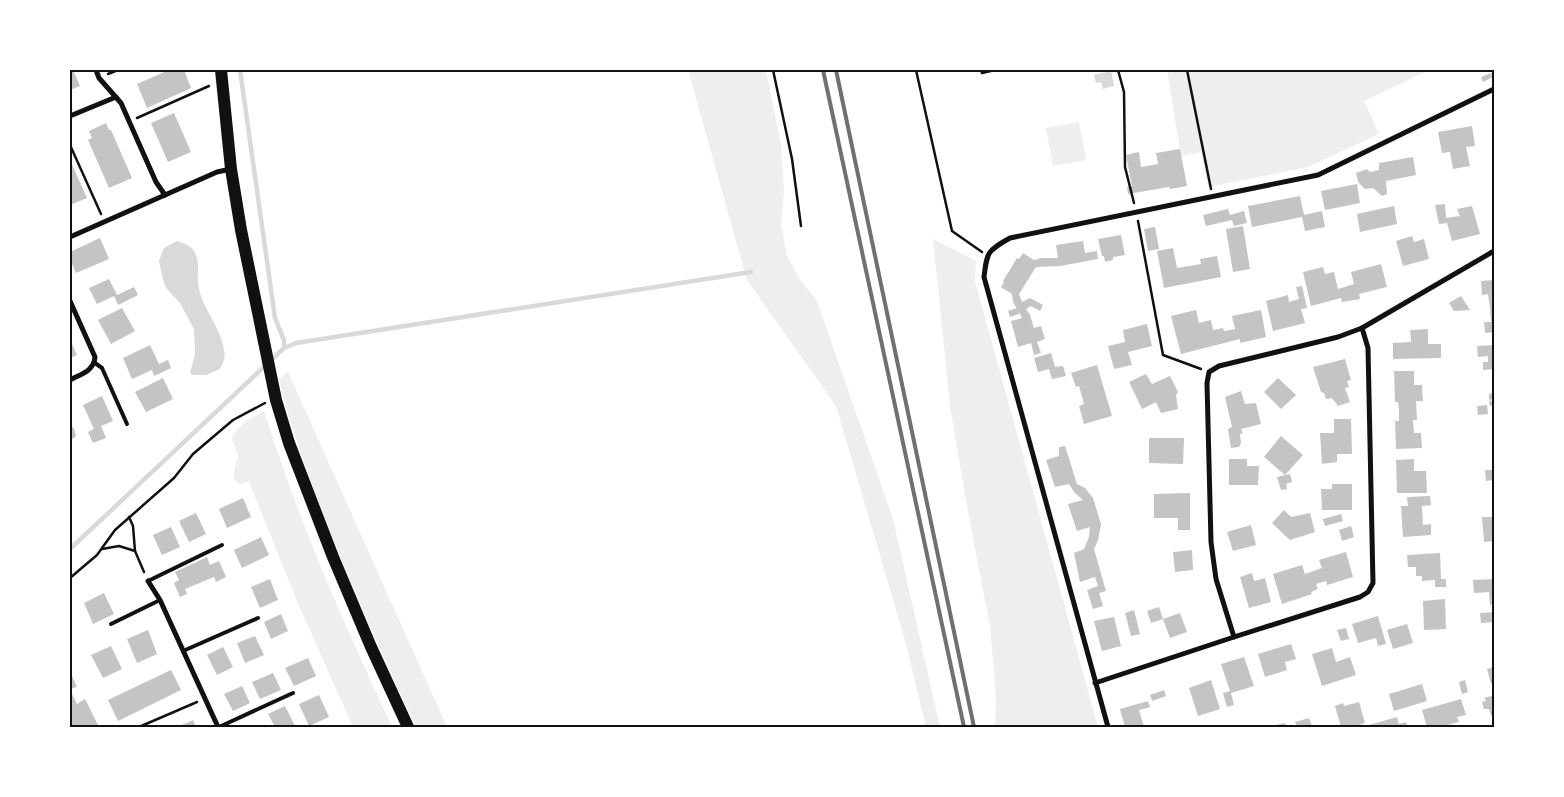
<svg xmlns="http://www.w3.org/2000/svg" width="1564" height="797" font-family="'Asap Condensed',sans-serif">
<style>
.green{fill:#eee}
.water{fill:#d9d9d9}
.lines{fill:none;stroke-linecap:round;stroke-linejoin:round}
.stream{stroke:#d9d9d9;stroke-width:4.5}
.building{fill:#c4c4c4}
.path{stroke:#111;stroke-width:2.5}
.service{stroke:#111;stroke-width:4}
.minor{stroke:#111;stroke-width:5}
.primary{stroke:#111;stroke-width:12}
.rail{stroke:#707070;stroke-width:4}
.neatline{fill:none;stroke:#111;stroke-width:2}
</style>
<rect width="100%" height="100%" fill="#fff"/>
<g class="green">
<path d="M688,70H766L781,144L784,192L781,224L787,256L801,281L817,301L893,519L940,727H926L906,644L836,406L747,280Z"/>
<path d="M1167,70H1429L1364,101L1379,134L1308,167L1208,187L1201,152L1181,156Z"/>
<path d="M1079,122L1086,160L1053,166L1046,128Z"/>
<path d="M933,239L976,261L975,281L1098,727H995L996,696L990,626L968,512L950,406Z"/>
<path d="M288,372L447,727H416C383,656 351,586 323,513C306,469 290,426 279,379Z"/>
<path d="M264,411C298,520 344,624 392,727H353L297,601L249,482L240,484L234,479V471L238,456L232,438C239,424 250,418 264,411Z"/>
</g>
<g class="water">
<path d="M1111,71L1114,86L1103,89L1101,82L1096,83L1094,75Z"/>
<path d="M177,241C183,243 190,245 194,251C201,262 196,276 199,289C204,311 221,328 224,350C226,357 223,363 220,369L206,375H192L190,373L195,354L194,329L180,303L167,289L164,283L160,266L159,261L164,248Z"/>
</g>
<g class="lines">
<g class="stream">
<path d="M240,70L275,318L284,340V348"/>
<path d="M70,549L284,348L296,343L751,272"/>
</g>
</g>
<g class="building">
<path d="M70,70H73L80,86L70,90Z"/>
<path d="M169,70H184L191,88L147,108L137,84Z"/>
<path d="M1491,73L1493,77L1483,82L1481,77Z"/>
<path d="M174,113L191,152L168,162L151,123Z"/>
<path d="M106,123L109,130H111L132,178L109,188L88,140L92,138L89,131Z"/>
<path d="M1472,126L1475,146L1466,147L1470,166L1453,169L1450,152L1442,153L1438,132Z"/>
<path d="M1180,149L1187,186L1170,189L1169,187L1128,194L1127,187L1132,186L1126,155L1139,152L1141,167L1158,164L1156,153Z"/>
<path d="M1413,157L1416,175L1386,181L1387,194L1382,196L1373,188L1365,189L1358,182L1356,173L1367,169L1370,172L1379,170V163Z"/>
<path d="M70,160L87,198L70,205Z"/>
<path d="M1357,184L1360,203L1325,210L1321,191Z"/>
<path d="M1300,196L1304,215L1322,211L1325,227L1305,231L1302,217L1252,227L1248,206Z"/>
<path d="M1445,204L1446,218L1460,216L1457,209L1472,206L1480,234L1452,241L1447,223L1439,224L1435,205Z"/>
<path d="M1394,206L1397,224L1360,232L1357,214Z"/>
<path d="M1228,209L1230,215L1244,211L1247,223L1234,226L1232,220L1206,226L1203,215Z"/>
<path d="M1243,226L1250,269L1233,272L1226,229Z"/>
<path d="M1155,227L1159,249L1148,251L1144,229Z"/>
<path d="M1121,235L1125,255L1113,257V260L1105,262L1104,256H1102L1098,239Z"/>
<path d="M1412,236L1414,242L1424,239L1429,259L1403,266L1396,241Z"/>
<path d="M100,238L109,259L76,273L70,259V252Z"/>
<path d="M1083,241L1085,253L1097,251L1098,259L1060,266L1036,267L1019,294L1022,302L1030,298L1043,305L1040,311L1031,306L1026,309L1030,315L1034,328L1041,326L1045,339L1037,342L1041,353L1034,355L1031,343L1018,347L1011,321L1022,318L1013,302L1012,294L1001,287L1004,282L1003,281L1017,258L1019,259L1023,253L1034,260L1041,258H1058L1056,245Z"/>
<path d="M1173,248L1177,268L1201,264L1200,259L1217,256L1221,277L1164,288L1157,251Z"/>
<path d="M1381,264L1387,287L1359,294L1360,299L1342,302L1341,298L1311,306L1303,272L1323,267L1325,274L1334,272L1338,289L1354,284L1351,272Z"/>
<path d="M109,279L117,295L134,287L138,295L118,305L114,296L97,304L89,288Z"/>
<path d="M1494,280V332L1485,333L1484,322H1491L1490,308L1488,294L1482,295L1481,281Z"/>
<path d="M1302,286L1307,308L1301,309L1305,323L1273,331L1266,301L1288,295L1289,302L1299,299L1296,287Z"/>
<path d="M1461,296L1470,310L1454,311L1449,303Z"/>
<path d="M122,308L135,331L111,344L98,320Z"/>
<path d="M1017,308L1019,314L1010,317L1008,311Z"/>
<path d="M1196,310L1199,323L1211,320L1213,330L1223,328L1224,331L1235,329L1232,316L1261,310L1266,337L1240,343V339L1181,354L1171,316Z"/>
<path d="M1147,324L1152,346L1128,352L1132,365L1114,369L1108,346L1125,342L1123,330Z"/>
<path d="M1428,329V344H1441V358L1393,359V343L1411,342L1410,330Z"/>
<path d="M70,340L77,355L70,358Z"/>
<path d="M150,345L159,364L168,360L171,368L154,376L152,370L132,379L123,358Z"/>
<path d="M1494,345V369L1483,370V362H1488V356L1478,357L1477,346Z"/>
<path d="M1051,353L1055,367L1063,366L1066,376L1052,379L1049,369L1038,372L1034,358Z"/>
<path d="M1345,359L1351,380L1347,381L1349,387L1345,388L1350,402L1338,406L1332,398L1326,399L1324,393L1321,392L1313,367Z"/>
<path d="M1097,365L1112,416L1084,424L1079,406L1084,404L1079,386L1076,387L1071,373Z"/>
<path d="M1394,371H1414V385H1422L1423,401H1416L1417,420H1413L1414,433H1421L1422,448L1396,449L1395,421H1399V410L1398,402H1395Z"/>
<path d="M1146,374L1152,384L1170,376L1178,392L1176,395L1178,409L1161,413L1156,402L1142,409L1129,382Z"/>
<path d="M163,378L173,399L146,412L135,392Z"/>
<path d="M1278,378L1296,395L1281,409L1264,392Z"/>
<path d="M1241,391L1245,404L1256,403L1261,424L1241,429L1243,433L1240,434L1241,443L1239,447L1231,448L1228,429L1232,427L1225,397Z"/>
<path d="M1494,393V399L1489,400V394Z"/>
<path d="M102,396L113,421L101,426L106,438L93,443L88,432L94,429L83,405Z"/>
<path d="M1494,400V405L1490,406L1489,401Z"/>
<path d="M1487,405L1488,414L1478,415L1477,406Z"/>
<path d="M1334,419H1351L1352,454H1337V462L1322,464L1320,433H1334Z"/>
<path d="M70,422L72,427L74,428L76,436L70,441Z"/>
<path d="M1281,436L1303,455L1285,475L1264,457Z"/>
<path d="M1149,438H1184L1183,464L1149,463Z"/>
<path d="M1065,446L1077,484L1085,488L1093,498L1101,524L1098,540L1094,549L1106,591L1099,593L1103,606L1093,609L1087,590L1098,586L1095,577L1080,582L1074,553L1084,549L1089,537L1090,527L1077,531L1068,504L1083,500L1074,492L1069,484L1055,487L1046,460L1059,456V447Z"/>
<path d="M1229,459H1247V466H1259L1258,485H1229Z"/>
<path d="M1414,459V471H1426L1427,493H1397L1396,460Z"/>
<path d="M1485,470H1494V480L1486,481Z"/>
<path d="M1290,474L1292,482L1286,484L1287,489L1281,490L1277,477Z"/>
<path d="M1332,484H1352V510H1322L1321,489H1332Z"/>
<path d="M1190,493V530H1178V518H1154V494Z"/>
<path d="M1430,496L1431,505L1422,506L1423,525L1431,524V535L1403,537L1401,506H1408L1407,497Z"/>
<path d="M243,498L251,517L227,528L219,509Z"/>
<path d="M1284,510L1291,517L1310,513L1315,532L1290,540L1272,523Z"/>
<path d="M196,513L206,534L189,542L179,521Z"/>
<path d="M1341,514L1343,521L1325,526L1323,519Z"/>
<path d="M1482,517H1494V541L1484,542Z"/>
<path d="M1251,525L1256,545L1233,551L1227,532Z"/>
<path d="M1351,526L1354,537L1342,541L1339,530Z"/>
<path d="M171,527L180,547L162,555L153,535Z"/>
<path d="M261,537L269,555L242,568L234,550Z"/>
<path d="M1192,550L1193,570L1175,572L1173,552Z"/>
<path d="M1346,552L1353,577L1327,585L1326,581L1316,584L1318,589L1311,592L1312,594L1282,604L1273,574L1302,565L1305,574L1322,568L1319,560Z"/>
<path d="M1440,553L1441,579H1446V587H1435V580L1422,581V576H1416V567H1408L1407,555Z"/>
<path d="M207,557L210,565L219,561L226,577L216,582L214,577L185,589L187,594L180,597L174,583L179,580L175,572Z"/>
<path d="M1252,573L1254,581L1265,578L1271,602L1249,608L1240,577Z"/>
<path d="M270,579L278,600L260,608L251,587Z"/>
<path d="M1494,579V604L1490,605L1489,592L1474,593L1473,580Z"/>
<path d="M104,593L114,614L93,624L84,603Z"/>
<path d="M1445,599L1446,629L1424,630L1423,601Z"/>
<path d="M1159,607L1163,619L1151,623L1147,611Z"/>
<path d="M1134,610L1140,634L1131,636L1125,613Z"/>
<path d="M1494,612V622L1481,623L1480,613Z"/>
<path d="M1180,613L1187,632L1170,638L1163,619Z"/>
<path d="M281,614L288,631L271,639L264,622Z"/>
<path d="M1378,616L1386,644L1378,646L1376,638L1358,643L1352,624Z"/>
<path d="M1114,617L1121,646L1102,651L1094,621Z"/>
<path d="M1407,624L1413,643L1393,649L1387,630Z"/>
<path d="M1346,628L1349,639L1341,641L1337,630Z"/>
<path d="M148,630L157,654L137,663L127,639Z"/>
<path d="M255,636L264,655L245,663L237,643Z"/>
<path d="M1291,644L1296,659L1285,662L1287,670L1265,677L1258,654Z"/>
<path d="M111,646L122,669L103,678L91,655Z"/>
<path d="M223,647L233,667L217,675L207,655Z"/>
<path d="M1332,648L1336,662L1350,657L1356,675L1322,686L1312,654Z"/>
<path d="M1244,657L1254,686L1231,693L1234,705L1227,707L1223,693L1230,691L1221,664Z"/>
<path d="M308,658L316,676L294,686L285,668Z"/>
<path d="M1494,667V683L1491,684L1487,669Z"/>
<path d="M171,670L181,690L118,721L108,700Z"/>
<path d="M70,671L77,687L70,689Z"/>
<path d="M273,673L281,690L260,699L252,682Z"/>
<path d="M1211,680L1220,709L1198,716L1189,688Z"/>
<path d="M1465,680L1468,692L1462,694L1459,682Z"/>
<path d="M1422,684L1427,701L1394,711L1389,694Z"/>
<path d="M242,686L250,703L233,711L224,694Z"/>
<path d="M1164,690L1166,696L1152,701L1150,695Z"/>
<path d="M72,694L77,704L85,699L99,727H73L70,722V695Z"/>
<path d="M319,695L329,717L309,726L299,704Z"/>
<path d="M1494,695V715L1491,716L1489,709H1484L1482,702L1486,701L1484,698Z"/>
<path d="M1461,699L1466,715L1457,717L1459,722L1440,727H1427L1422,710Z"/>
<path d="M1148,701L1150,707L1139,710L1144,727H1125L1120,709Z"/>
<path d="M1359,702L1365,723L1353,727H1341L1335,706L1343,703L1344,706Z"/>
<path d="M285,706L295,726L292,727H275L268,714Z"/>
<path d="M1397,717L1399,724L1406,722L1408,727H1362Z"/>
<path d="M1309,718L1312,727H1297L1295,722Z"/>
<path d="M193,720L196,727H177Z"/>
<path d="M1285,723L1286,727H1271V726Z"/>
</g>
<g class="lines">
<g class="path">
<path d="M773,70L792,159L801,226"/>
<path d="M916,70L952,231L982,252"/>
<path d="M981,70L982,73L995,70"/>
<path d="M1118,70L1124,92L1125,167L1134,203"/>
<path d="M1187,70L1211,189"/>
<path d="M108,74L118,70"/>
<path d="M137,118L209,86"/>
<path d="M70,145L101,214"/>
<path d="M1138,221L1163,355L1201,369"/>
<path d="M129,517L133,526L135,551L144,572"/>
<path d="M102,549L119,546L135,551"/>
<path d="M70,578L97,555L115,530L174,478L193,454L233,420L265,403"/>
<path d="M139,727L197,702"/>
</g>
<g class="service">
<path d="M95,363L102,368L127,424"/>
<path d="M148,581L222,545"/>
<path d="M111,624L160,600"/>
<path d="M183,651L258,618"/>
<path d="M219,727L293,693"/>
</g>
<g class="minor">
<path d="M96,70L99,78L121,103L156,182L165,195"/>
<path d="M70,116L116,97"/>
<path d="M70,237L217,172L231,169"/>
<path d="M70,301L95,357C94,371 81,374 70,380"/>
<path d="M148,581L160,600L218,727"/>
<path d="M1234,637L1216,579L1211,542L1207,383L1209,372L1219,366L1338,337L1362,328L1494,251"/>
<path d="M1095,683L1234,637L1360,597L1368,592L1373,583L1368,348L1362,328"/>
<path d="M1108,727L984,277C987,252 987,251 1010,238L1318,175L1494,89"/>
</g>
<path class="primary" d="M221,70L231,169L241,230L276,400L289,443L333,557L371,647L408,727"/>
<g class="rail">
<path d="M823,70L964,727"/>
<path d="M836,70L974,727"/>
</g>
</g>
<rect width="1564" height="797" fill="none" stroke="#ffffff" stroke-width="142"/>
<rect x="71" y="71" width="1422" height="655" class="neatline"/>
</svg>
